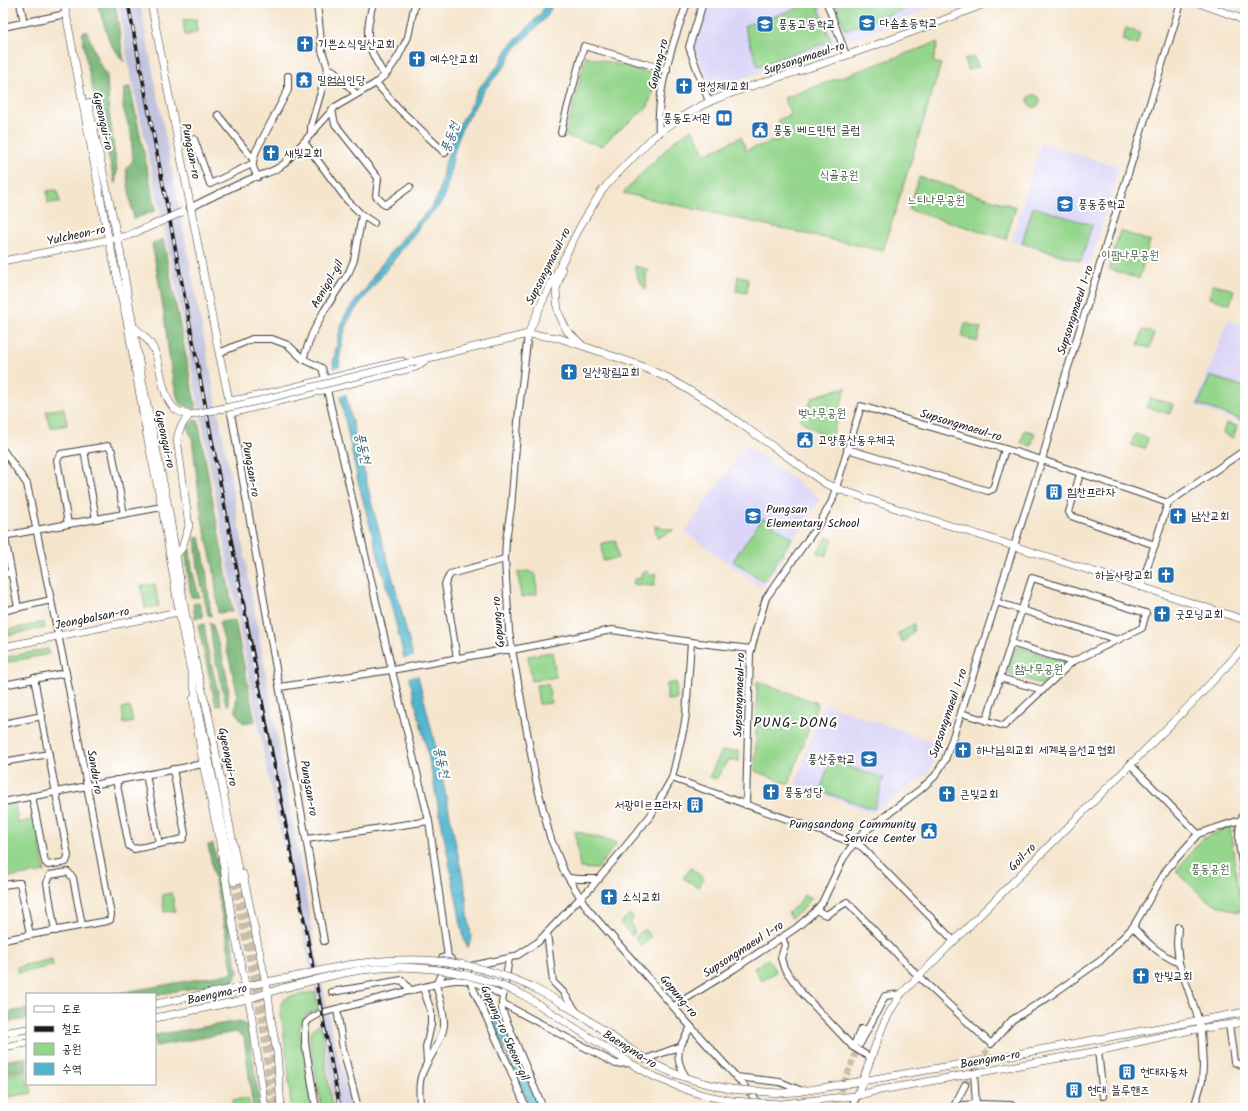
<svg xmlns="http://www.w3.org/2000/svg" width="1248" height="1111" font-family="Kalam,'Poor Story',sans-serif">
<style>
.built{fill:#dbd6f7}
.industrial{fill:#c1c2dd}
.green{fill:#95d68d;stroke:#587954}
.forest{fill:#78b778;stroke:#4a6a4a}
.water{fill:#4fb5cd;stroke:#366874}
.pier{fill:#f5e5cd}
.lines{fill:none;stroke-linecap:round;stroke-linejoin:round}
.minor-tunnel{stroke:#cabdaa;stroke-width:6;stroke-dasharray:6 3;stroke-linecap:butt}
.major-tunnel{stroke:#cabdaa;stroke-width:7;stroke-dasharray:7 3.5;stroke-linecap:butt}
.minor-casing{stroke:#3d3a37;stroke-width:8}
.major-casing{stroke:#3d3a37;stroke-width:8}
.minor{stroke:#fff;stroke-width:6}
.major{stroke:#fff;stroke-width:7}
.rail-casing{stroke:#1c1c1c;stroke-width:3.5}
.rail{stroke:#fff;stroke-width:2;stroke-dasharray:6;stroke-linecap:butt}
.major-bridge-casing{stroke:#3d3a37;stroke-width:8;stroke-linecap:butt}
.major-bridge{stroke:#fff;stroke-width:7}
.labels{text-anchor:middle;stroke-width:4;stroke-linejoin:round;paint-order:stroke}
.poi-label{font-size:12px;fill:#1c1c1c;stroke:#fff;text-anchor:start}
.street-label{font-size:12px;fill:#1c1c1c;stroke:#fff}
.park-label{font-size:12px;fill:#465d44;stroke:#fff}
.water-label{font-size:13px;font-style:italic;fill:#33616c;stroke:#fff}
.quarter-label{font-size:14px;letter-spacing:1px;fill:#1c1c1c;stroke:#fff}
</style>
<rect width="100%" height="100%" fill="#fff"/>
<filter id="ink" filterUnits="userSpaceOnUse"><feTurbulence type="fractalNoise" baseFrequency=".025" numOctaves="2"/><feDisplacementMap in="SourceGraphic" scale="8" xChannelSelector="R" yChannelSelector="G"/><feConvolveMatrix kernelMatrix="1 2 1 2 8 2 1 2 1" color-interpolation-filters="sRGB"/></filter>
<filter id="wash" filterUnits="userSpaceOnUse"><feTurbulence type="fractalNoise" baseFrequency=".012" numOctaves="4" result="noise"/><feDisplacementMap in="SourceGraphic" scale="16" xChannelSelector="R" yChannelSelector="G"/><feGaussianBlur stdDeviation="0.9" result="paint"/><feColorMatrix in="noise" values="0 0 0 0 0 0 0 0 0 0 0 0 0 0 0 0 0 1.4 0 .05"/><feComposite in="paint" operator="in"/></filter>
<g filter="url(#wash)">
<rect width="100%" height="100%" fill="#f5e5cd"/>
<g class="built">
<path d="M709,3H820L836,46L711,89L694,47Z"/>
<path d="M833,3H939L940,4L848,42Z"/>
<path d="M1041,143L1119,167L1090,265L1011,242Z"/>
<path d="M1228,320L1245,326V424L1195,406Z"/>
<path d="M746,445L820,499L762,588L685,532Z"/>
<path d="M824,704L940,744L928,774L872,813L795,784Z"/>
</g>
<path class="industrial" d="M119,3H140L228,463L317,957L331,1027L352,1108H334L326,1048L315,987L290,878L263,750L237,614L203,428L169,251L127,57Z"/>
<g class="green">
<path d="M813,3H817L831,41L758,66L744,26Z"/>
<path d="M835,3H906L908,8L845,30Z"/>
<path d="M196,19L197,33L185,35L183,20Z"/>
<path d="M1126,28L1140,33L1137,45L1122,40Z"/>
<path d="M938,42L933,62L941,64L883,251L623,193L674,141L692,129L706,154L741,137L746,150L785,138L778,120L791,115L784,98Z"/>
<path d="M586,56L657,75L648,107L613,135L602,146L565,136Z"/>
<path d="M974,57L978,67L968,70L964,59Z"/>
<circle cx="1034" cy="101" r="6"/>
<path d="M919,177L1016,207L1006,239L909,210Z"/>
<path d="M57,190L60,202L48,203L47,191Z"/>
<path d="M1033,207L1092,225L1081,261L1022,243Z"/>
<path d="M1120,231L1150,241L1139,279L1109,269Z"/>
<path d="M635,266L649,270L646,274V290C640,282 635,277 635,266Z"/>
<path d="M738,276L748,278L747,293L736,291Z"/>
<path d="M1213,284L1234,290L1230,304L1209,298Z"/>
<path d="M965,323L981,328L977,342L962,337Z"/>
<path d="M1143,330L1154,333L1150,348L1138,345Z"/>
<path d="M1210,376L1245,387V421L1198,404Z"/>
<path d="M846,387L831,441L800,420L813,397Z"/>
<path d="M1150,398L1173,404L1170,414L1146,407Z"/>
<path d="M64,408L67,425L50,428L46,411Z"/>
<path d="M1226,423L1237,426L1233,438L1223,433Z"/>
<path d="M1025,430L1035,433L1031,446L1021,443Z"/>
<path d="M1135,434L1148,438L1145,449L1131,445Z"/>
<path d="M762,518L792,538L764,581L733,561Z"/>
<path d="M655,526L674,530L657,538Z"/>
<path d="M827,537L833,539L826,556L817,553Z"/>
<path d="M616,541L618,558L603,561L602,543Z"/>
<path d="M529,571L536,575L537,594L521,597L518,572Z"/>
<path d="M647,571L650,576L656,573L654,586L632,584L635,579L641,578L642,572Z"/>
<path d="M155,584L159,606L145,608L141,586Z"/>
<path d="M44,622L45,628L3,636V631Z"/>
<path d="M914,624L913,632L903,643L897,634Z"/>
<path d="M1018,647L1064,661L1066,666L1046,684L1042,685L1010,674L1008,672L1015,649Z"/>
<path d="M48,649L49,654L3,663V658Z"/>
<path d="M552,652L556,677L532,681L528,656Z"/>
<path d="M757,681L818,703L789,784L755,771Z"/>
<path d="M676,682L677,699L667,700V684Z"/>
<path d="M548,684L551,703L539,704L536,685Z"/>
<path d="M130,707L133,722L124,724L122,708Z"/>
<path d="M722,751H739V761L728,760L716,779L709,777Z"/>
<path d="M830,761L884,778L874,809L820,791Z"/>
<path d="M15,802L18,823L35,819L45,872L3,878V836H5L3,820V804Z"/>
<path d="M1230,826L1241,912L1230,910L1206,900L1176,871L1202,839Z"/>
<path d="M575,831L617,843L597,869L580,868Z"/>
<path d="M691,868L704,879L698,887L683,878Z"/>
<path d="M172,893L175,911L164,912L162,895Z"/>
<path d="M804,895L812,898L799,913L791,918L788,913L799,903Z"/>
<path d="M630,914L633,918L631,924L635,933L632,936L620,923Z"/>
<path d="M644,929L651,937L642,946L635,938Z"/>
<path d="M52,959L53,966L18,973L17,967Z"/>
<path d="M768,959L776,972L762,981L754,968Z"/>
<path d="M315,992L319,1010L306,1014L301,1022L299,1031L313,1108H291L288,1066L281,1013V1003L288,997Z"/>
<path d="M318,1025H320L322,1027L325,1059L332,1108H322L310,1044C309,1036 310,1029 318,1025Z"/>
<path d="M27,1071V1084H30L32,1093L8,1097L4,1075Z"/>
<path d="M248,1098L250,1108H234L233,1100Z"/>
</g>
<g class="forest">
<path d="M97,3H115L124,62L110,43Z"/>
<path d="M87,31L98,61L107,76L109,113L117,170L115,184L88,69L82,33Z"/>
<path d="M130,87L156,210L134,219L131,205L126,169L133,160L131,133L123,108L124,88Z"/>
<path d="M163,239L196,408L192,409L179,403C170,375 168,344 164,315C161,291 156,268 152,244Z"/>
<path d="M194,420H198L233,611L218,613L214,570L202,519L192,438L187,427Z"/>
<path d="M200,537L206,569L211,616L208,615L198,568L195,538Z"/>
<path d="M190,549L192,569L199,597H191L185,550Z"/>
<path d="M199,603L203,617L195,618L193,604Z"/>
<path d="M235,620L255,721L243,723L235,710L237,692L230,662L219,622Z"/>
<path d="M210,623H212C220,650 231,678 228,706L225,701L213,649Z"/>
<path d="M204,624L208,651L221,705L216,706L198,626Z"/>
<path d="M213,844L238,972L233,981L155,995V994H113L233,973L208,845Z"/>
<path d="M27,1009V1019L3,1023V1013Z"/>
<path d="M239,1021L247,1026L258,1091L259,1108H253L244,1037L236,1032L155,1046V1035Z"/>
<path d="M27,1057V1069L3,1073V1061Z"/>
</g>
<g class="water">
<path d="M546,3H553L548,15L540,24L515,48L505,66L485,89L460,132L452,161L451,172L444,198L441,203L421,225L352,314L346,326L343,338L340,354L339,363L347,400L373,509L396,590L427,711L437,752L465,889L471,938L468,948L464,939L428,754L391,604L358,481L333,363L339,334L344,317L352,305L367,287L375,273L400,241L432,206L436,199L439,193L444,167L455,131L469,109L478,89L499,65L504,55L509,47L542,12Z"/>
<path d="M483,992L490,998L540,1108H531L483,1001Z"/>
</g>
<g class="pier">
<path d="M342,366L348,393L338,396L332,369Z"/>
<path d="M415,657L420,675L407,677L402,659Z"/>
</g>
</g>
<g filter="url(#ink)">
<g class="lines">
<g class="minor-tunnel">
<path d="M965,1085L991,1044"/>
<path d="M834,1108L859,1045"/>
</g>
<g class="major-tunnel">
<path d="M240,880L267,1019L273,1055L277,1108"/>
<path d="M234,882L262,1020L267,1055L270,1108"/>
</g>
<g class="minor-casing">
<g id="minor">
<path d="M20,3L24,23"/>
<path d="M373,3C364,37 366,46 385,76"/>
<path d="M703,3L689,47L709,102"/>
<path d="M827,3L846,55"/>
<path d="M3,27L66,14"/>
<path d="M328,68L334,71L356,94"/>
<path d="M376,83L399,109L445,153"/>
<path d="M332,110L335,124L378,178L376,196L385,205L410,187"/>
<path d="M218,115L253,159"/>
<path d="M561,132L584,46L667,70"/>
<path d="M659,133C656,91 673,42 687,3"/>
<path d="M311,134V126L328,68L322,51L317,3"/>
<path d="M194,139L210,184L252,164"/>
<path d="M258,177C251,166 252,163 256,151L288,90V76"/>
<path d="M190,208C209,198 228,189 248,180C261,174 274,173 285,163L335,107L376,83L388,72L398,57L408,37L415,3"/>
<path d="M362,215L374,223"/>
<path d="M528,334L519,410L511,508L506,540L505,559L509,631L512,650L536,781L550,837L564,871L587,908L691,1027L740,1081L763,1108"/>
<path d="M219,353L252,339H272L288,345L303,359L322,368L325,379"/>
<path d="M303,359L312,334L324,311L349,272L354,260L362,215L347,200L304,142"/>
<path d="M327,390L393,675L429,821L448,957"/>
<path d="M231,413L324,941"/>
<path d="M847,449L988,491L993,489L1005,449"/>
<path d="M3,450L27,484L66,673L111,915L110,920L107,921L3,940"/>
<path d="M84,450L96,519"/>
<path d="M1080,474L1069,512L1071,516L1155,545"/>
<path d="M68,524L57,460L61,454L108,446L112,451L124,514"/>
<path d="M3,527L18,608"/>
<path d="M3,536L162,507"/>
<path d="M3,574L11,573"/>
<path d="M1141,587L1168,503L1245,450"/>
<path d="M996,602L1118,640"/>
<path d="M3,611L51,600"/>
<path d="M1011,643L1072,662"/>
<path d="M457,659L445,584L450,574L505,559"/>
<path d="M1000,678L1043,690"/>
<path d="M3,685L66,673"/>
<path d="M280,687L397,669L504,650H512L612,630L691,642"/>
<path d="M961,713L1004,726L1072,662L1142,628L1146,613L1032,578L986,721"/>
<path d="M3,724L42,716"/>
<path d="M3,762L49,754"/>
<path d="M1130,764L1198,834"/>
<path d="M146,774L159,844"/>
<path d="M672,778L854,843L862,847L954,941"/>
<path d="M116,780L129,846L134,849L183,839L185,834L173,769"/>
<path d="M32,796L45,862L48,865L66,862L68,856L34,678"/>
<path d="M3,802L203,764"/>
<path d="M746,805L750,654L755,635L766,598L821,521L832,501L861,406L1042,460L1168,503"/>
<path d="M1245,810C1233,834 1242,856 1245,882"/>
<path d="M307,839L429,821"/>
<path d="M569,878L579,879H599"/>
<path d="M3,885L18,883H20L30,935"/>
<path d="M816,910L826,915L847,902L918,976L991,1044L1012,1020L1047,998L1100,961L1133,927L1167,869L1198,834L1240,820"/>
<path d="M1133,927C1148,944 1158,953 1179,963L1197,1015L1201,1029L1203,1066L1202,1081L1194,1108"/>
<path d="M1178,927L1177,944L1179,963"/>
<path d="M56,931L54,926L47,883L50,875L68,872L73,878L82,925"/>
<path d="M547,933L553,982L563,992L576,1011"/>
<path d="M782,937L785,945L781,958L784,968L802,993L853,1047L871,1058"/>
<circle cx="446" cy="964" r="7"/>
<path d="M509,958L502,1003V1010L543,1108"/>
<path d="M471,966L509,958L518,955L538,942L581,897L588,891L616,858L651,815L672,778L684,727L686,714L691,642L751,649"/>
<path d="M468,967V977L510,1069L526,1108"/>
<path d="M423,988L431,1011V1025L426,1047L427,1062"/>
<path d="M332,992L402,980L411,991"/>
<path d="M502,1003L616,1064L630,1063"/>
<path d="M674,1006L734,969L796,928L810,916L816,910L822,903L843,859L854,843L864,832L921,789L935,776L945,760L961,713L1014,546L1042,460L1061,390L1181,3"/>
<path d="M337,1009L343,1049L358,1108"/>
<path d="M1229,1024L1234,1062L1245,1067"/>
<path d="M860,1044L885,996L901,994"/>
<path d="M853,1047L861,1029H867"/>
<path d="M1098,1051L1103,1096"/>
<path d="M646,1059L679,1047"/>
<path d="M974,1073L976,1104"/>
<path d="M686,1077C672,1056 679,1047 691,1027"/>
<path d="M736,1077L780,1082L802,1091"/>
<path d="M316,1108L305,1043V1033L306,1023L310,1019L321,1013L436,984L444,972"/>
<path d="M420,1108C420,1098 418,1087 421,1077C426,1060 441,1045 444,1026C445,1012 439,997 436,984C463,975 479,982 503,996"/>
<path d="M851,1108L857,1096"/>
<path d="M953,1108L965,1085"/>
<path d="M963,1108V1105L976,1104L1011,1105V1108"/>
</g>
</g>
<g class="major-casing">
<g id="major">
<path d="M64,3L107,232L127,321L147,436L162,507L181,623L234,882"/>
<path d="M151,3L219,353L228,395L231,413L416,367L424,361"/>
<path d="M1199,3L1237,17L1245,22"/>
<path d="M88,103L120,250L143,385L168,506L185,611L198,674L209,717L240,880"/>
<path d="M3,261L127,236L153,225"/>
<path d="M562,270L556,290L558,312L567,331L581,344"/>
<path d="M133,326C142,334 152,342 156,355C161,369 163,400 175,409C180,413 185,414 190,415"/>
<path d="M528,334L544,298L581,225L601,192L612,179L653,137C671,124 689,111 709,102C751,84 796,73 839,58C888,41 938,23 986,3"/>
<path d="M416,361L528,334L559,338L583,346L636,364L668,378L711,403L826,484L844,491L895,508L1245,620"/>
<path d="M229,401L248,398L402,361"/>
<path d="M176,555L182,548L189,526L177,439C179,429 182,422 190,415"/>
<path d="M3,647L183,611"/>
<path d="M193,699L203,764L220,843L233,926L251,1012L265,1108"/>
<path d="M243,874L268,993L271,1019L277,1053L281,1108"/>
<path d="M530,986C546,994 562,1003 578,1013C609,1033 637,1058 671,1072C690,1080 711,1085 730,1089"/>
<path d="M525,996L630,1063L655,1077L685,1089L703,1095L732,1101"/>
<path d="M155,1004L266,982L282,979"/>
<path d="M155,1018L248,999L283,988"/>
<path d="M3,1033L27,1029"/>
<path d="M3,1047L27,1043"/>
<path d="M779,1093L796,1092L821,1088L974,1062L1245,1012"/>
<path d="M857,1096L883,1025L891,1010L901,994L1196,699L1245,646"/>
<path d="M762,1103L782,1104L834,1098L857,1096L875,1091L1098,1051L1191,1030L1245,1022"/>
</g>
</g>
<use href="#minor" class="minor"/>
<use href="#major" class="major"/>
<g class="rail-casing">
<path id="rail" d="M128,3C200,371 266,740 340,1108"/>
</g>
<use href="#rail" class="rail"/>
<g class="major-bridge-casing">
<g id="major-bridge">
<path d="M153,225L182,212"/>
<path d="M190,415L249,403L416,361"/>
<path d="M282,979C306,975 330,967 354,964C421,955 467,959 530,986"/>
<path d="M283,988C310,982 336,973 363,970C418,962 476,972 525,996"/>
<path d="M730,1089L779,1093"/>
<path d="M732,1101L762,1103"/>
</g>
</g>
<use href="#major-bridge" class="major-bridge"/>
</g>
</g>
<defs>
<g id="school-square" transform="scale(0.9)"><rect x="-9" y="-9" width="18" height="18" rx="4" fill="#1f6fb2" stroke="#fff"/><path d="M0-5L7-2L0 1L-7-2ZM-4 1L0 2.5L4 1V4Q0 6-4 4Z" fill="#fff"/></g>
<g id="church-square" transform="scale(0.9)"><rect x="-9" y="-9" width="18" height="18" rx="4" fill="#1f6fb2" stroke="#fff"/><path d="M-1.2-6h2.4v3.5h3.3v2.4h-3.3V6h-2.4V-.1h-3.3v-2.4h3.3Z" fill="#fff"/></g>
<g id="temple-square" transform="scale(0.9)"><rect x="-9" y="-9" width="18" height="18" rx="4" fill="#1f6fb2" stroke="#fff"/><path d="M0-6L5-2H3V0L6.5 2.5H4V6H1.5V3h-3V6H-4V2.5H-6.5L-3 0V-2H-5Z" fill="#fff"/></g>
<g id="library-square" transform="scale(0.9)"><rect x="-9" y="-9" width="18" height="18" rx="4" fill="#1f6fb2" stroke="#fff"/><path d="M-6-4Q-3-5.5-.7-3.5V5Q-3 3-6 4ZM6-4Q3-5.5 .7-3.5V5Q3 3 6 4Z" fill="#fff"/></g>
<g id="civic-square" transform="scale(0.9)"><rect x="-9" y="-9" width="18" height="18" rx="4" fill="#1f6fb2" stroke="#fff"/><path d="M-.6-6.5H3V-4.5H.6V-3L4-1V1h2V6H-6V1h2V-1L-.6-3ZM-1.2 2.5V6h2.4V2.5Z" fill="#fff"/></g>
<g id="building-square" transform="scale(0.9)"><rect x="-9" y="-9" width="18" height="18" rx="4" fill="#1f6fb2" stroke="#fff"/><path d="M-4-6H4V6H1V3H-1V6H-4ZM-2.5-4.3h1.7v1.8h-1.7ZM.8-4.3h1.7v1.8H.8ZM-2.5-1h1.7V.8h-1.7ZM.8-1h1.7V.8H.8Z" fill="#fff"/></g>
</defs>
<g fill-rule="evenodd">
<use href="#school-square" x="867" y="23"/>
<use href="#school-square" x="765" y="24"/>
<use href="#church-square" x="305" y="44"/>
<use href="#church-square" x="417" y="59"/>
<use href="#temple-square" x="304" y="80"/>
<use href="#church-square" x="684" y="86"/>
<use href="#library-square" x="724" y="118"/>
<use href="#civic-square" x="760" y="130"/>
<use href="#church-square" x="271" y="153"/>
<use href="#school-square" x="1065" y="204"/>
<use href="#church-square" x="569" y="372"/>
<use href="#civic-square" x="805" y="440"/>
<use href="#building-square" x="1054" y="492"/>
<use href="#school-square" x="753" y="516"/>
<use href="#church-square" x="1178" y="516"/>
<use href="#church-square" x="1166" y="575"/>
<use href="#church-square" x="1162" y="614"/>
<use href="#church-square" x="963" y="750"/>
<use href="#school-square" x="869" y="759"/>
<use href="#church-square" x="771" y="792"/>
<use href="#church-square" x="947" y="794"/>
<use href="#building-square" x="695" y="805"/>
<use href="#civic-square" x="929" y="831"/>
<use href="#church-square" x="609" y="897"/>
<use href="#church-square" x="1141" y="976"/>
<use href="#building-square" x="1127" y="1072"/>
<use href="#building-square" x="1074" y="1090"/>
</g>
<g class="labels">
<g class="poi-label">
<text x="880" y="27">다솜초등학교</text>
<text x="778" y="28">풍동고등학교</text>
<text x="318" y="48">기쁜소식일산교회</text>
<text x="430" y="63">예수안교회</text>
<text x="317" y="84">밀엄심인당</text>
<text x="697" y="90">명성제1교회</text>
<text x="711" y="122" text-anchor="end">풍동도서관</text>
<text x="773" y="134">풍동 베드민턴 클럽</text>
<text x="284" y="157">새빛교회</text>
<text x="1078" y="208">풍동중학교</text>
<text x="582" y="376">일산광림교회</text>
<text x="818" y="444">고양풍산동우체국</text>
<text x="1067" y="496">힘찬프라자</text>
<text x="766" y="513">Pungsan<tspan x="766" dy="14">Elementary School</tspan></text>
<text x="1191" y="520">남산교회</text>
<text x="1153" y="579" text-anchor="end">하늘사랑교회</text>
<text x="1175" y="618">굿모닝교회</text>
<text x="976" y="754">하나님의교회 세계복음선교협회</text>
<text x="856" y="763" text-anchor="end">풍산중학교</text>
<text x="784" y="796">풍동성당</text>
<text x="960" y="798">큰빛교회</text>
<text x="682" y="809" text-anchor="end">서광미르프라자</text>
<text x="916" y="828" text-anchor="end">Pungsandong Community<tspan x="916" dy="14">Service Center</tspan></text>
<text x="622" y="901">소식교회</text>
<text x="1154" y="980">한빛교회</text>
<text x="1140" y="1076">현대자동차</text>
<text x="1087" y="1094">현대 블루핸즈</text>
</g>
<g class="street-label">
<text transform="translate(804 58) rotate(-18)" y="4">Supsongmaeul-ro</text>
<text transform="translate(658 64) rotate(-76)" y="4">Gopung-ro</text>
<text transform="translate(103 121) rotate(78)" y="4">Gyeongui-ro</text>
<text transform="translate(191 151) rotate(79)" y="4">Pungsan-ro</text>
<text transform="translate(76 235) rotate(-12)" y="4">Yulcheon-ro</text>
<text transform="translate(548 266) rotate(-63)" y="4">Supsongmaeul-ro</text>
<text transform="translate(327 284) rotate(-60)" y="4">Aenigol-gil</text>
<text transform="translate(1075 310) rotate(-72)" y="4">Supsongmaeul 1-ro</text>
<text transform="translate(961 425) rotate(17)" y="4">Supsongmaeul-ro</text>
<text transform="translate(165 439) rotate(78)" y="4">Gyeongui-ro</text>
<text transform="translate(251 469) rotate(80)" y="4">Pungsan-ro</text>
<text transform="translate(92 618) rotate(-11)" y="4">Jeongbalsan-ro</text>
<text transform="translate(498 622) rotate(-95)" y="4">Gopung-ro</text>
<text transform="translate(739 695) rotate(-88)" y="4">Supsongmaeul-ro</text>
<text transform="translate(948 713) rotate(-71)" y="4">Supsongmaeul 1-ro</text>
<text transform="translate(228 757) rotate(79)" y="4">Gyeongui-ro</text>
<text transform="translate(95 772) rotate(80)" y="4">Sandu-ro</text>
<text transform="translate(309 788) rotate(80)" y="4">Pungsan-ro</text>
<text transform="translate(1022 857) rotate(-45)" y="4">Goil-ro</text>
<text transform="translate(743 949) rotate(-33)" y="4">Supsongmaeul 1-ro</text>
<text transform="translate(217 994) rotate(-12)" y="4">Baengma-ro</text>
<text transform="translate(679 996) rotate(50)" y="4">Gopung-ro</text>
<text transform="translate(505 1033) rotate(66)" y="4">Gopung-ro 5beon-gil</text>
<text transform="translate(630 1049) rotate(32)" y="4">Baengma-ro</text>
<text transform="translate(990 1059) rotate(-10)" y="4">Baengma-ro</text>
</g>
<g class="park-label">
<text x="839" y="179">식골공원</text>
<text x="936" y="204">느티나무공원</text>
<text x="1130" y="259">이팝나무공원</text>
<text x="822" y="417">벚나무공원</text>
<text x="1039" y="673">참나무공원</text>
<text x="1210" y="873">풍동공원</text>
</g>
<g class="water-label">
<text transform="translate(449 137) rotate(-70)" y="5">풍동천</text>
<text transform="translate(364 448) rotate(77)" y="5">풍동천</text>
<text transform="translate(443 762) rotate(78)" y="5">풍동천</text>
</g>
<g class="quarter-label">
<text x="796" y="727">PUNG-DONG</text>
</g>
</g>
<rect width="1248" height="1111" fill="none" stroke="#fff" stroke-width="16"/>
<rect x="26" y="993" width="130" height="92" fill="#ffffff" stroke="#a4a4a4"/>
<rect x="34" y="1006" width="20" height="6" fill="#ffffff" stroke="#a4a4a4"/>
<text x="62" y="1013" font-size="12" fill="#1c1c1c">도로</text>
<rect x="34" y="1026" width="20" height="6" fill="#1c1c1c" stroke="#a4a4a4"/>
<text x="62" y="1033" font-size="12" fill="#1c1c1c">철도</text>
<rect x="34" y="1043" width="20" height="12" fill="#95d68d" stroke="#a4a4a4"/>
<text x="62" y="1053" font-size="12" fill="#1c1c1c">공원</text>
<rect x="34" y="1063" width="20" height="12" fill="#4fb5cd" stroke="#a4a4a4"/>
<text x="62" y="1073" font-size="12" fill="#1c1c1c">수역</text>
</svg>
